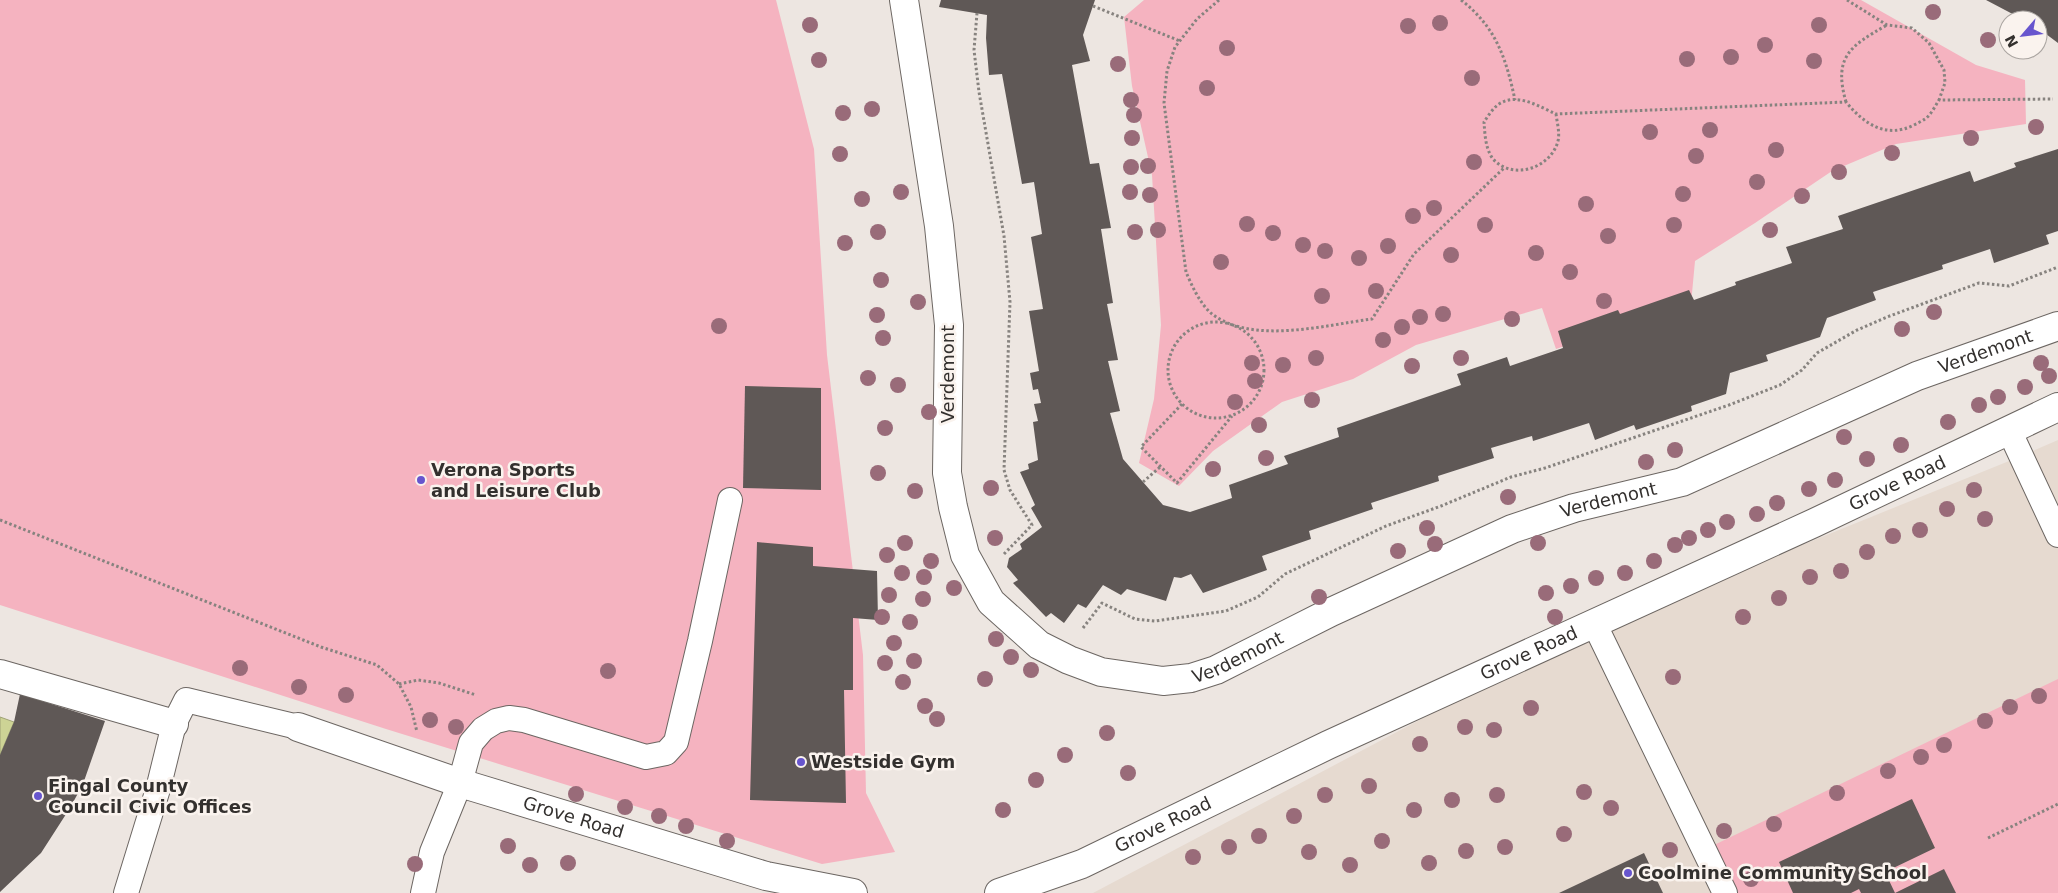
<svg xmlns="http://www.w3.org/2000/svg" width="2058" height="893" font-family="'DejaVu Sans',sans-serif">
<style>
.built{fill:#e6dad0}
.green{fill:#f5b3c0}
.water{fill:#cdd395;stroke:#9fa276}
.building{fill:#5f5856}
.lines{fill:none;stroke-linecap:round;stroke-linejoin:round}
.lane-casing{stroke:#6c6662;stroke-width:26}
.street-casing{stroke:#6c6662;stroke-width:30}
.path{stroke:#87837f;stroke-width:3;stroke-dasharray:2.5 2.5;stroke-linecap:butt}
.lane{stroke:#fff;stroke-width:24}
.street{stroke:#fff;stroke-width:28}
.tree{fill:#996b79}
.poi-dot{fill:#6755ce;stroke:#faf3ee;stroke-width:2}
.labels{text-anchor:middle;stroke-width:5;stroke-linejoin:round;paint-order:stroke}
.street-label{font-size:18px;fill:#33302e;stroke:#faf3ee}
.poi-label{font-size:18px;font-weight:bold;fill:#33302e;stroke:#faf3ee;text-anchor:start}
</style>
<rect width="100%" height="100%" fill="#ede6e1"/>
<path class="built" d="M2058,440V893H1093L1580,635L2014,459Z"/>
<g class="green">
<path d="M0,0H776L814,149L827,355L863,655L866,793L895,852L822,864L386,729L0,605Z"/>
<path d="M1144,0H1861L1976,65L2025,80L2026,124L1896,144L1832,171L1755,223L1695,261L1691,304L1556,349L1542,308L1416,345L1353,379L1282,402L1213,451L1179,486L1139,463L1154,399L1161,325L1152,175L1132,86L1124,17Z"/>
<path d="M2058,679V893H1735L1712,846Z"/>
</g>
<path class="water" d="M0,717L14,722L0,755Z"/>
<g class="building">
<path d="M941,0H1095L1083,35L1090,61L1072,65L1090,164L1099,163L1111,228L1101,229L1113,303L1107,304L1118,360L1108,361L1120,411L1110,413L1123,459L1163,505L1190,512L1232,498L1229,485L1288,464L1284,456L1339,437L1337,428L1461,385L1457,374L1507,357L1510,366L1563,348L1558,331L1618,310L1620,314L1689,290L1694,300L1736,285L1735,282L1792,263L1786,247L1843,229L1838,216L1970,171L1974,182L2016,167L2014,163L2058,149V231L2046,235L2049,244L1994,263L1990,249L1942,265L1943,269L1873,292L1876,300L1827,318L1820,337L1766,355L1768,361L1730,373L1726,394L1691,406L1692,411L1636,430L1634,425L1595,440L1589,423L1533,441L1532,436L1491,448L1494,458L1438,476L1439,481L1371,503L1373,509L1309,531L1311,539L1262,556L1267,570L1203,593L1191,574L1181,578L1174,577L1166,601L1127,589L1121,595L1103,585L1086,608L1078,604L1064,623L1051,613L1046,617L1013,583L1018,580L1007,567L1009,558L1022,549L1020,544L1042,527L1031,508L1035,505L1020,472L1029,469L1028,464L1038,460L1033,422L1038,421L1034,404L1041,403L1038,389L1033,390L1030,373L1039,371L1029,311L1043,309L1031,237L1042,234L1034,182L1022,184L1002,74L989,75L986,38L987,15L939,7Z"/>
<path d="M1986,0H2058V43L2038,28V20H2024Z"/>
<path d="M745,386L821,388V490L743,488Z"/>
<path d="M757,542L813,547V566L877,571L878,620L853,618V690H844L846,803L750,800Z"/>
<path d="M20,694L105,721L83,784L70,808L41,853L0,892V755L14,722Z"/>
<path d="M1912,799L1935,848L1885,872L1895,893L1944,869L1956,893H1861L1859,889L1851,893H1793L1779,862Z"/>
<path d="M1644,853L1663,893H1559Z"/>
</g>
<g class="lines">
<g class="lane-casing">
<g id="lane">
<path d="M2009,430L2058,535"/>
<path d="M1594,623L1725,893"/>
<path d="M126,893L158,789L174,724L186,700L298,727"/>
<path d="M423,893L432,852L460,783L471,743L483,729L496,721L509,718L524,720L646,757L666,753L676,742L700,641L730,500"/>
</g>
</g>
<g class="street-casing">
<g id="street">
<path id="s1" d="M904,0L939,226L949,325L947,473L953,507L965,555L991,602L1039,645L1069,660L1101,672L1163,681L1191,678L1216,670L1331,612L1512,529L1574,508L1682,482L1917,376L2058,326"/>
<path d="M0,674L174,724"/>
<path id="s2" d="M298,727L460,783L766,876L853,893"/>
<path id="s3" d="M999,893L1082,864L1328,745L1814,523L2058,407"/>
</g>
</g>
<g class="path">
<path d="M1219,0L1197,19L1175,47L1167,71L1164,103L1186,272C1192,286 1200,304 1212,314C1253,345 1325,325 1372,319L1414,254L1505,167"/>
<path d="M1461,0C1496,27 1506,58 1515,100"/>
<path d="M1847,0L1887,25L1912,28L1929,43L1944,70L1945,83L1939,100"/>
<path d="M1093,6L1180,41"/>
<path d="M977,13L974,50L979,92L1004,236L1010,302L1004,470L1010,490L1032,525L1004,554"/>
<path d="M1846,102C1833,57 1850,46 1887,25"/>
<path d="M1556,114C1557,122 1560,133 1558,141C1551,168 1513,181 1493,159C1485,148 1485,134 1484,122C1488,116 1493,108 1499,104C1517,92 1540,107 1556,114L1846,102C1864,124 1886,139 1914,125C1918,123 1922,121 1925,119C1931,115 1935,106 1939,100L2053,99"/>
<circle cx="1216" cy="370" r="48"/>
<path d="M1182,404L1141,447L1177,483L1232,416"/>
<path d="M1143,482L1160,467"/>
<path d="M0,520L321,647L377,665L399,684L411,707L417,732"/>
<path d="M1083,628L1102,603L1135,619L1155,621L1226,611L1258,597L1285,574L1386,526L1441,506L1511,477L1545,468L1729,405L1780,385L1802,370L1817,353L1857,330L1887,317L1979,283L2009,286L2058,267"/>
<path d="M399,684L418,680L439,683L476,695"/>
<path d="M1988,838L2058,804"/>
</g>
<use href="#lane" class="lane"/>
<use href="#street" class="street"/>
</g>
<g class="tree">
<circle cx="1933" cy="12" r="8"/>
<circle cx="1440" cy="23" r="8"/>
<circle cx="810" cy="25" r="8"/>
<circle cx="1819" cy="25" r="8"/>
<circle cx="1408" cy="26" r="8"/>
<circle cx="1988" cy="40" r="8"/>
<circle cx="1765" cy="45" r="8"/>
<circle cx="1227" cy="48" r="8"/>
<circle cx="1731" cy="57" r="8"/>
<circle cx="1687" cy="59" r="8"/>
<circle cx="819" cy="60" r="8"/>
<circle cx="1814" cy="61" r="8"/>
<circle cx="1118" cy="64" r="8"/>
<circle cx="1472" cy="78" r="8"/>
<circle cx="1207" cy="88" r="8"/>
<circle cx="1131" cy="100" r="8"/>
<circle cx="872" cy="109" r="8"/>
<circle cx="843" cy="113" r="8"/>
<circle cx="1134" cy="115" r="8"/>
<circle cx="2036" cy="127" r="8"/>
<circle cx="1710" cy="130" r="8"/>
<circle cx="1650" cy="132" r="8"/>
<circle cx="1132" cy="138" r="8"/>
<circle cx="1971" cy="138" r="8"/>
<circle cx="1776" cy="150" r="8"/>
<circle cx="1892" cy="153" r="8"/>
<circle cx="840" cy="154" r="8"/>
<circle cx="1696" cy="156" r="8"/>
<circle cx="1474" cy="162" r="8"/>
<circle cx="1148" cy="166" r="8"/>
<circle cx="1131" cy="167" r="8"/>
<circle cx="1839" cy="172" r="8"/>
<circle cx="1757" cy="182" r="8"/>
<circle cx="901" cy="192" r="8"/>
<circle cx="1130" cy="192" r="8"/>
<circle cx="1683" cy="194" r="8"/>
<circle cx="1150" cy="195" r="8"/>
<circle cx="1802" cy="196" r="8"/>
<circle cx="862" cy="199" r="8"/>
<circle cx="1586" cy="204" r="8"/>
<circle cx="1434" cy="208" r="8"/>
<circle cx="1413" cy="216" r="8"/>
<circle cx="1247" cy="224" r="8"/>
<circle cx="1485" cy="225" r="8"/>
<circle cx="1674" cy="225" r="8"/>
<circle cx="1158" cy="230" r="8"/>
<circle cx="1770" cy="230" r="8"/>
<circle cx="878" cy="232" r="8"/>
<circle cx="1135" cy="232" r="8"/>
<circle cx="1273" cy="233" r="8"/>
<circle cx="1608" cy="236" r="8"/>
<circle cx="845" cy="243" r="8"/>
<circle cx="1303" cy="245" r="8"/>
<circle cx="1388" cy="246" r="8"/>
<circle cx="1325" cy="251" r="8"/>
<circle cx="1536" cy="253" r="8"/>
<circle cx="1451" cy="255" r="8"/>
<circle cx="1359" cy="258" r="8"/>
<circle cx="1221" cy="262" r="8"/>
<circle cx="1570" cy="272" r="8"/>
<circle cx="881" cy="280" r="8"/>
<circle cx="1376" cy="291" r="8"/>
<circle cx="1322" cy="296" r="8"/>
<circle cx="1604" cy="301" r="8"/>
<circle cx="918" cy="302" r="8"/>
<circle cx="1934" cy="312" r="8"/>
<circle cx="1443" cy="314" r="8"/>
<circle cx="877" cy="315" r="8"/>
<circle cx="1420" cy="317" r="8"/>
<circle cx="1512" cy="319" r="8"/>
<circle cx="719" cy="326" r="8"/>
<circle cx="1402" cy="327" r="8"/>
<circle cx="1902" cy="329" r="8"/>
<circle cx="883" cy="338" r="8"/>
<circle cx="1383" cy="340" r="8"/>
<circle cx="1316" cy="358" r="8"/>
<circle cx="1461" cy="358" r="8"/>
<circle cx="1252" cy="363" r="8"/>
<circle cx="2041" cy="363" r="8"/>
<circle cx="1283" cy="365" r="8"/>
<circle cx="1412" cy="366" r="8"/>
<circle cx="2049" cy="376" r="8"/>
<circle cx="868" cy="378" r="8"/>
<circle cx="1255" cy="381" r="8"/>
<circle cx="898" cy="385" r="8"/>
<circle cx="2025" cy="387" r="8"/>
<circle cx="1998" cy="397" r="8"/>
<circle cx="1312" cy="400" r="8"/>
<circle cx="1235" cy="402" r="8"/>
<circle cx="1979" cy="405" r="8"/>
<circle cx="929" cy="412" r="8"/>
<circle cx="1948" cy="422" r="8"/>
<circle cx="1259" cy="425" r="8"/>
<circle cx="885" cy="428" r="8"/>
<circle cx="1844" cy="437" r="8"/>
<circle cx="1901" cy="445" r="8"/>
<circle cx="1675" cy="450" r="8"/>
<circle cx="1266" cy="458" r="8"/>
<circle cx="1867" cy="459" r="8"/>
<circle cx="1646" cy="462" r="8"/>
<circle cx="1213" cy="469" r="8"/>
<circle cx="878" cy="473" r="8"/>
<circle cx="1835" cy="480" r="8"/>
<circle cx="991" cy="488" r="8"/>
<circle cx="1809" cy="489" r="8"/>
<circle cx="1974" cy="490" r="8"/>
<circle cx="915" cy="491" r="8"/>
<circle cx="1508" cy="497" r="8"/>
<circle cx="1777" cy="503" r="8"/>
<circle cx="1947" cy="509" r="8"/>
<circle cx="1757" cy="514" r="8"/>
<circle cx="1985" cy="519" r="8"/>
<circle cx="1727" cy="522" r="8"/>
<circle cx="1427" cy="528" r="8"/>
<circle cx="1708" cy="530" r="8"/>
<circle cx="1920" cy="530" r="8"/>
<circle cx="1893" cy="536" r="8"/>
<circle cx="995" cy="538" r="8"/>
<circle cx="1689" cy="538" r="8"/>
<circle cx="905" cy="543" r="8"/>
<circle cx="1538" cy="543" r="8"/>
<circle cx="1435" cy="544" r="8"/>
<circle cx="1675" cy="545" r="8"/>
<circle cx="1398" cy="551" r="8"/>
<circle cx="1867" cy="552" r="8"/>
<circle cx="887" cy="555" r="8"/>
<circle cx="931" cy="561" r="8"/>
<circle cx="1654" cy="561" r="8"/>
<circle cx="1841" cy="571" r="8"/>
<circle cx="902" cy="573" r="8"/>
<circle cx="1625" cy="573" r="8"/>
<circle cx="924" cy="577" r="8"/>
<circle cx="1810" cy="577" r="8"/>
<circle cx="1596" cy="578" r="8"/>
<circle cx="1571" cy="586" r="8"/>
<circle cx="954" cy="588" r="8"/>
<circle cx="1546" cy="593" r="8"/>
<circle cx="889" cy="595" r="8"/>
<circle cx="1319" cy="597" r="8"/>
<circle cx="1779" cy="598" r="8"/>
<circle cx="923" cy="599" r="8"/>
<circle cx="882" cy="617" r="8"/>
<circle cx="1555" cy="617" r="8"/>
<circle cx="1743" cy="617" r="8"/>
<circle cx="910" cy="622" r="8"/>
<circle cx="996" cy="639" r="8"/>
<circle cx="894" cy="643" r="8"/>
<circle cx="1011" cy="657" r="8"/>
<circle cx="914" cy="661" r="8"/>
<circle cx="885" cy="663" r="8"/>
<circle cx="240" cy="668" r="8"/>
<circle cx="1031" cy="670" r="8"/>
<circle cx="608" cy="671" r="8"/>
<circle cx="1673" cy="677" r="8"/>
<circle cx="985" cy="679" r="8"/>
<circle cx="903" cy="682" r="8"/>
<circle cx="299" cy="687" r="8"/>
<circle cx="346" cy="695" r="8"/>
<circle cx="2039" cy="696" r="8"/>
<circle cx="925" cy="706" r="8"/>
<circle cx="2010" cy="707" r="8"/>
<circle cx="1531" cy="708" r="8"/>
<circle cx="937" cy="719" r="8"/>
<circle cx="430" cy="720" r="8"/>
<circle cx="1985" cy="721" r="8"/>
<circle cx="456" cy="727" r="8"/>
<circle cx="1465" cy="727" r="8"/>
<circle cx="1494" cy="730" r="8"/>
<circle cx="1107" cy="733" r="8"/>
<circle cx="1420" cy="744" r="8"/>
<circle cx="1944" cy="745" r="8"/>
<circle cx="1065" cy="755" r="8"/>
<circle cx="1921" cy="757" r="8"/>
<circle cx="1888" cy="771" r="8"/>
<circle cx="1128" cy="773" r="8"/>
<circle cx="1036" cy="780" r="8"/>
<circle cx="1369" cy="786" r="8"/>
<circle cx="1584" cy="792" r="8"/>
<circle cx="1837" cy="793" r="8"/>
<circle cx="576" cy="794" r="8"/>
<circle cx="1325" cy="795" r="8"/>
<circle cx="1497" cy="795" r="8"/>
<circle cx="1452" cy="800" r="8"/>
<circle cx="625" cy="807" r="8"/>
<circle cx="1611" cy="808" r="8"/>
<circle cx="1003" cy="810" r="8"/>
<circle cx="1414" cy="810" r="8"/>
<circle cx="659" cy="816" r="8"/>
<circle cx="1294" cy="816" r="8"/>
<circle cx="1774" cy="824" r="8"/>
<circle cx="686" cy="826" r="8"/>
<circle cx="1724" cy="831" r="8"/>
<circle cx="1564" cy="834" r="8"/>
<circle cx="1259" cy="836" r="8"/>
<circle cx="727" cy="841" r="8"/>
<circle cx="1382" cy="841" r="8"/>
<circle cx="508" cy="846" r="8"/>
<circle cx="1229" cy="847" r="8"/>
<circle cx="1505" cy="847" r="8"/>
<circle cx="1670" cy="850" r="8"/>
<circle cx="1466" cy="851" r="8"/>
<circle cx="1309" cy="852" r="8"/>
<circle cx="1193" cy="857" r="8"/>
<circle cx="568" cy="863" r="8"/>
<circle cx="1429" cy="863" r="8"/>
<circle cx="415" cy="864" r="8"/>
<circle cx="530" cy="865" r="8"/>
<circle cx="1350" cy="865" r="8"/>
<circle cx="1751" cy="879" r="8"/>
</g>
<g class="poi-dot">
<circle cx="421" cy="480" r="5"/>
<circle cx="801" cy="762" r="5"/>
<circle cx="38" cy="796" r="5"/>
<circle cx="1628" cy="873" r="5"/>
</g>
<g class="labels">
<g class="street-label">
<text dy="6" stroke="none"><textPath href="#s1" startOffset="1698">Verdemont</textPath></text>
<text transform="translate(948 374) rotate(-90)" y="6">Verdemont</text>
<text dy="6" stroke="none"><textPath href="#s3" startOffset="988">Grove Road</textPath></text>
<text dy="6" stroke="none"><textPath href="#s1" startOffset="1292">Verdemont</textPath></text>
<text dy="6" stroke="none"><textPath href="#s3" startOffset="582">Grove Road</textPath></text>
<text dy="6" stroke="none"><textPath href="#s1" startOffset="888">Verdemont</textPath></text>
<text dy="6" stroke="none"><textPath href="#s2" startOffset="290">Grove Road</textPath></text>
<text dy="6" stroke="none"><textPath href="#s3" startOffset="178">Grove Road</textPath></text>
</g>
<g class="poi-label">
<text x="431" y="476">Verona Sports<tspan x="431" dy="21">and Leisure Club</tspan></text>
<text x="811" y="768">Westside Gym</text>
<text x="48" y="792">Fingal County<tspan x="48" dy="21">Council Civic Offices</tspan></text>
<text x="1638" y="879">Coolmine Community School</text>
</g>
</g>
<g transform="translate(2023 35) rotate(242)"><circle r="24" fill="#faf3ee" stroke="#aaa5a1"/>
<path d="M0-4L9 19L0 12L-9 19Z" fill="#6755ce"/>
<text y="-8" font-size="14" font-weight="bold" text-anchor="middle" fill="#33302e">N</text>
</g>
</svg>
